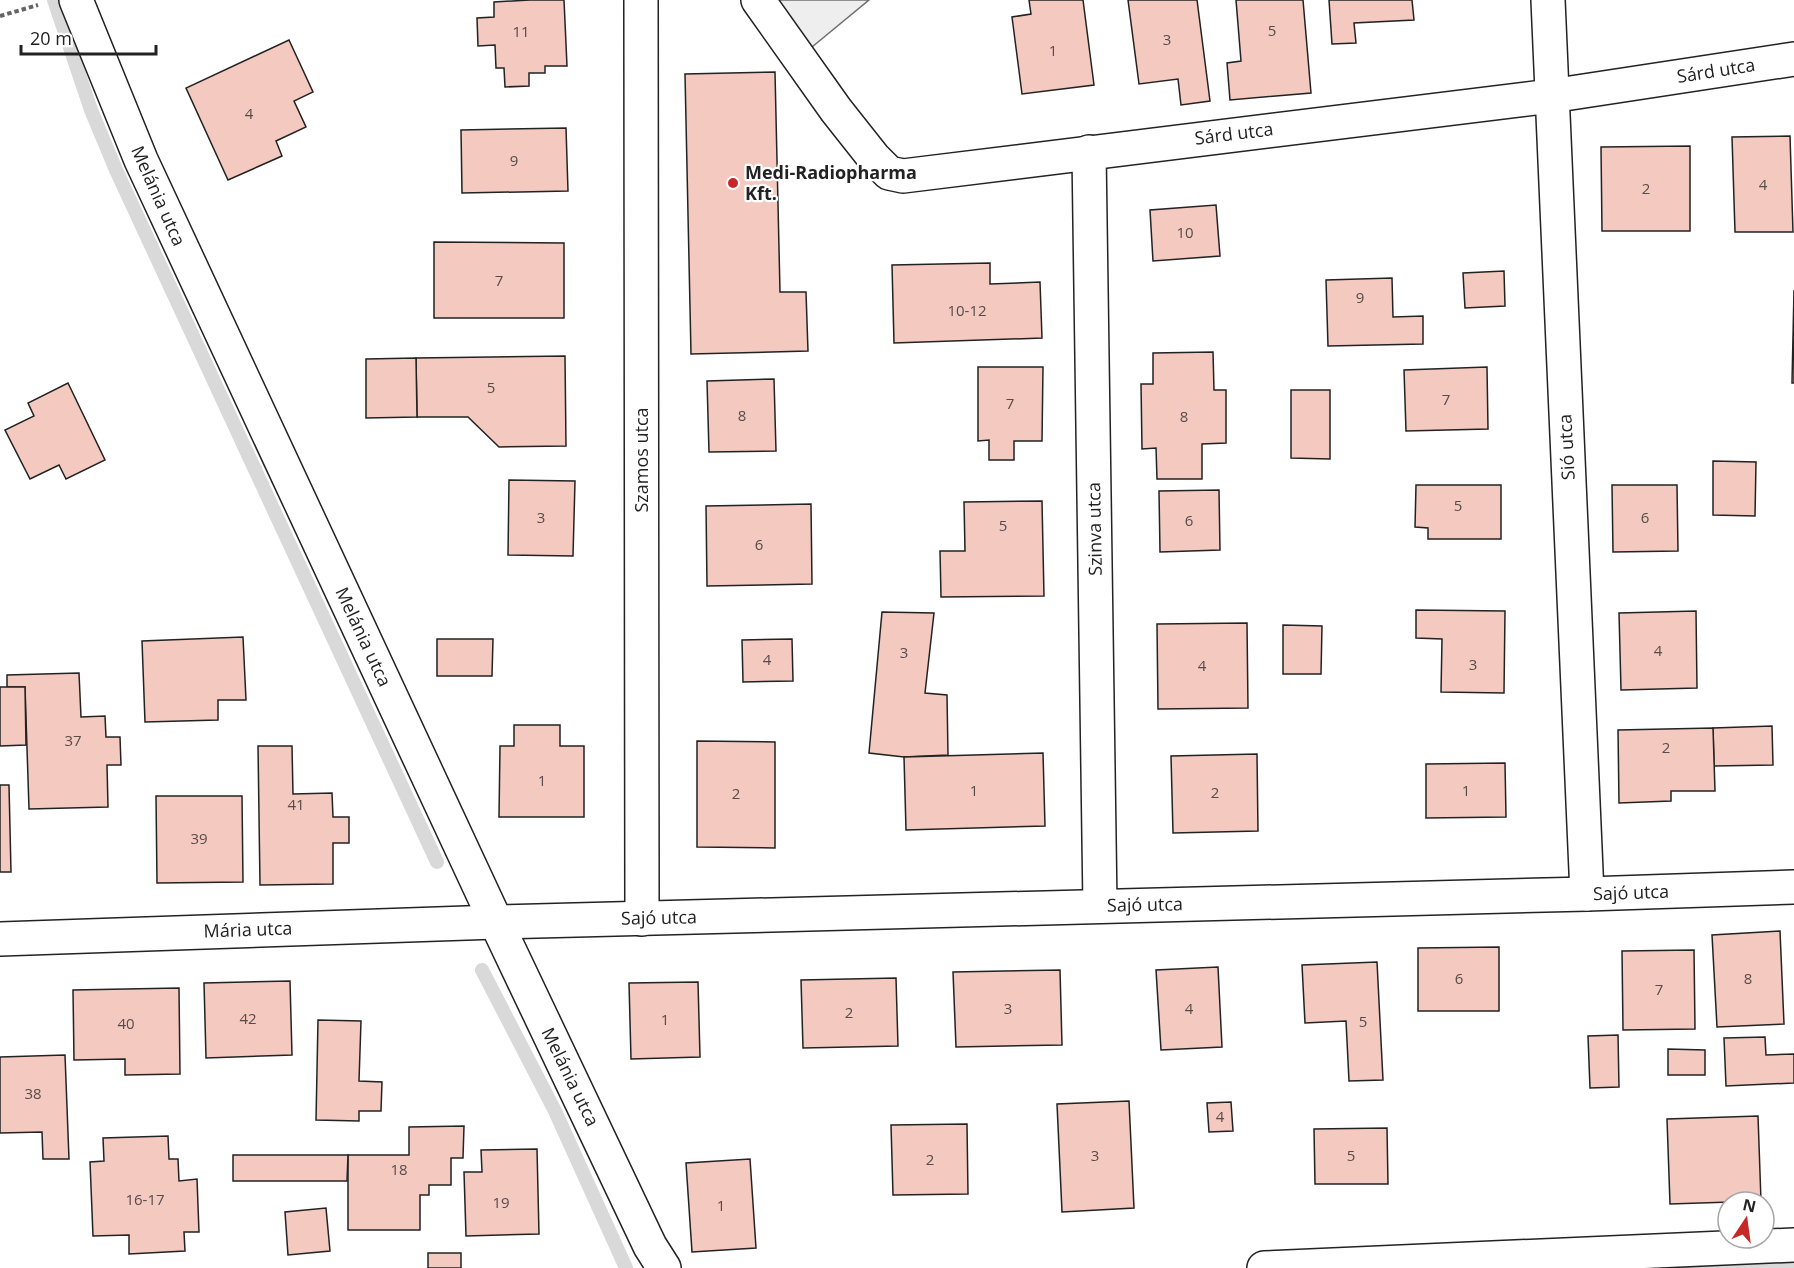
<svg xmlns="http://www.w3.org/2000/svg" width="1794" height="1268" font-family="'Open Sans',sans-serif">
<style>
.green{fill:#eee;stroke:#6f6f6f;stroke-width:1.5}
.lines{fill:none;stroke-linecap:round;stroke-linejoin:round}
.stream{stroke:#d9d9d9;stroke-width:14}
.building{fill:#f3c9c0;stroke:#222;stroke-width:1.5}
.minor-casing{stroke:#222;stroke-width:36}
.path{stroke:#646464;stroke-width:4;stroke-dasharray:4.5 3;stroke-linecap:butt}
.minor{stroke:#fff;stroke-width:33}
.poi-dot{fill:#c62828;stroke:#fff;stroke-width:2}
.labels{text-anchor:middle;stroke-width:4.5;stroke-linejoin:round;paint-order:stroke}
.number-label{font-size:15px;fill:#564c4a}
.street-label{font-size:18px;fill:#222;stroke:#fff}
.poi-label{font-size:18px;font-weight:bold;fill:#222;stroke:#fff;text-anchor:start}
</style>
<rect width="100%" height="100%" fill="#fff"/>
<path class="green" d="M775,0H869L812,47Z"/>
<g class="lines">
<g class="stream">
<path d="M54,0L91,110L116,170L437,862"/>
<path d="M482,970L555,1111L626,1268"/>
<path d="M1690,1268L1794,1262"/>
</g>
</g>
<g class="building">
<path d="M530,0H564L567,66H545V73H529V86L505,87L504,68H496L495,45L478,46L477,18L494,17V2Z"/>
<path d="M1029,0H1083L1094,85L1022,94L1012,17L1031,14Z"/>
<path d="M1128,0H1197L1210,101L1181,105L1178,79L1139,84Z"/>
<path d="M1236,0H1303L1311,93L1230,100L1227,63L1241,61Z"/>
<path d="M1329,0H1412L1414,20L1354,23L1356,43L1332,44Z"/>
<path d="M289,40L313,92L294,101L306,127L276,141L282,156L228,180L186,88Z"/>
<path d="M775,72L780,292H806L808,351L691,354L685,74Z"/>
<path d="M566,128L568,191L462,193L461,130Z"/>
<path d="M1790,136L1793,232H1735L1732,137Z"/>
<path d="M1690,146V231H1602L1601,147Z"/>
<path d="M1216,205L1220,256L1153,261L1150,210Z"/>
<path d="M434,242L564,243V318H434Z"/>
<path d="M990,263V284L1040,282L1042,338L894,343L892,265Z"/>
<path d="M1504,271L1505,306L1465,308L1463,273Z"/>
<path d="M1392,278L1393,317L1423,316V344L1328,346L1326,280Z"/>
<path d="M1794,290V383H1792Z"/>
<path d="M1213,352L1214,390H1226V443L1202,444V479H1157L1156,448L1142,449L1141,384H1153V353Z"/>
<path d="M565,356L566,446L499,447L468,417H417L416,358Z"/>
<path d="M416,358L417,417L366,418V359Z"/>
<path d="M978,367H1043L1042,441H1014V460H989V440L978,441Z"/>
<path d="M1487,367L1488,429L1406,431L1404,370Z"/>
<path d="M774,379L776,451L709,452L707,381Z"/>
<path d="M68,383L105,460L66,479L59,465L30,479L5,430L34,416L28,403Z"/>
<path d="M1291,390H1330V459L1291,458Z"/>
<path d="M1713,461L1756,462L1755,516L1713,515Z"/>
<path d="M509,480L575,481L573,556L508,555Z"/>
<path d="M1416,485H1501V539H1428V528L1415,527Z"/>
<path d="M1612,485H1677L1678,551L1613,552Z"/>
<path d="M1219,490L1220,550L1160,552L1159,491Z"/>
<path d="M1042,501L1044,596L941,597L940,551H965L964,502Z"/>
<path d="M811,504L812,584L707,586L706,506Z"/>
<path d="M1416,610L1505,611L1504,693L1441,692L1442,639L1416,638Z"/>
<path d="M1696,611L1697,688L1621,690L1619,613Z"/>
<path d="M882,612L934,613L925,693L947,695L948,755L904,757L869,753Z"/>
<path d="M1247,623L1248,708L1158,709L1157,624Z"/>
<path d="M1283,625L1322,626L1321,674H1283Z"/>
<path d="M243,637L246,700H218V720L145,722L142,641Z"/>
<path d="M437,639H493L492,676H437Z"/>
<path d="M792,639L793,681L743,682L742,640Z"/>
<path d="M79,673L81,717L105,716L106,737H120L121,765H107L108,807L29,809L25,687H7V675Z"/>
<path d="M0,687H25L26,745L0,746Z"/>
<path d="M514,725H560V746H584V817H499L500,746H514Z"/>
<path d="M1772,726L1773,765L1714,766L1713,728Z"/>
<path d="M1713,728L1715,791H1671V801L1619,803L1618,730Z"/>
<path d="M697,741L775,742V848L697,847Z"/>
<path d="M258,746H292L293,794L332,793L333,817H349V843H333V884L260,885Z"/>
<path d="M1043,753L1045,826L906,830L904,757Z"/>
<path d="M1257,754L1258,831L1173,833L1171,756Z"/>
<path d="M1505,763L1506,817L1426,818V764Z"/>
<path d="M0,785H9L11,872H0Z"/>
<path d="M156,796H242L243,882L157,883Z"/>
<path d="M1780,931L1784,1024L1717,1027L1712,935Z"/>
<path d="M1499,947V1011H1418V948Z"/>
<path d="M1694,950L1695,1029L1623,1030L1622,951Z"/>
<path d="M1377,962L1383,1080L1349,1081L1346,1021L1305,1023L1302,965Z"/>
<path d="M1218,967L1222,1047L1161,1050L1156,970Z"/>
<path d="M1060,970L1062,1045L956,1047L953,972Z"/>
<path d="M896,978L898,1046L803,1048L801,980Z"/>
<path d="M290,981L292,1055L206,1058L204,983Z"/>
<path d="M698,982L700,1057L631,1059L629,983Z"/>
<path d="M179,988L180,1074L125,1075V1059L74,1060L73,990Z"/>
<path d="M318,1020L361,1021L359,1081L382,1082L381,1111H359V1121L316,1120Z"/>
<path d="M1618,1035L1619,1087L1590,1088L1588,1036Z"/>
<path d="M1765,1037L1766,1055L1794,1054V1083L1726,1086L1724,1038Z"/>
<path d="M1668,1049L1705,1050V1075H1668Z"/>
<path d="M65,1055L69,1159H43L42,1132L0,1133V1057Z"/>
<path d="M1129,1101L1134,1208L1062,1212L1057,1104Z"/>
<path d="M1231,1102L1233,1131L1209,1132L1207,1103Z"/>
<path d="M1758,1116L1761,1201L1670,1204L1667,1119Z"/>
<path d="M967,1124L968,1194L893,1195L891,1125Z"/>
<path d="M464,1126L463,1158H451V1185H429V1195H420V1230H348V1155H409V1127Z"/>
<path d="M1387,1128L1388,1184H1315L1314,1129Z"/>
<path d="M168,1136L169,1159H178L179,1181L197,1179L199,1232H184L185,1251L129,1254V1235L93,1236L90,1162L104,1161L103,1138Z"/>
<path d="M537,1149L539,1234L466,1236L464,1172H482L481,1150Z"/>
<path d="M233,1155H348L347,1181H233Z"/>
<path d="M750,1159L756,1248L692,1252L686,1163Z"/>
<path d="M326,1208L330,1251L288,1255L285,1212Z"/>
<rect x="428" y="1253" width="33" height="15"/>
</g>
<g class="lines">
<g class="minor-casing">
<g id="minor">
<path d="M76,0L141,160L496,922L650,1246L664,1268"/>
<path d="M641,0L642,919"/>
<path d="M758,0L836,110L874,158L889,173L903,176L1551,96L1794,59"/>
<path d="M1548,0L1587,894"/>
<path d="M1089,152L1100,906"/>
<path d="M0,939L496,922L1587,894L1794,887"/>
<path d="M1264,1268L1794,1245"/>
</g>
</g>
<path class="path" d="M0,16L38,5"/>
<use href="#minor" class="minor"/>
</g>
<circle class="poi-dot" cx="733" cy="183" r="6"/>
<g class="labels">
<g class="number-label">
<text x="1272" y="36">5</text>
<text x="521" y="37">11</text>
<text x="1167" y="45">3</text>
<text x="1053" y="56">1</text>
<text x="249" y="119">4</text>
<text x="514" y="166">9</text>
<text x="1763" y="190">4</text>
<text x="1646" y="194">2</text>
<text x="1185" y="238">10</text>
<text x="499" y="286">7</text>
<text x="1360" y="303">9</text>
<text x="967" y="316">10-12</text>
<text x="491" y="393">5</text>
<text x="1446" y="405">7</text>
<text x="1010" y="409">7</text>
<text x="742" y="421">8</text>
<text x="1184" y="422">8</text>
<text x="1458" y="511">5</text>
<text x="541" y="523">3</text>
<text x="1645" y="523">6</text>
<text x="1189" y="526">6</text>
<text x="1003" y="531">5</text>
<text x="759" y="550">6</text>
<text x="1658" y="656">4</text>
<text x="904" y="658">3</text>
<text x="767" y="665">4</text>
<text x="1473" y="670">3</text>
<text x="1202" y="671">4</text>
<text x="73" y="746">37</text>
<text x="1666" y="753">2</text>
<text x="542" y="786">1</text>
<text x="974" y="796">1</text>
<text x="1466" y="796">1</text>
<text x="1215" y="798">2</text>
<text x="736" y="799">2</text>
<text x="296" y="810">41</text>
<text x="199" y="844">39</text>
<text x="1459" y="984">6</text>
<text x="1748" y="984">8</text>
<text x="1659" y="995">7</text>
<text x="1008" y="1014">3</text>
<text x="1189" y="1014">4</text>
<text x="849" y="1018">2</text>
<text x="248" y="1024">42</text>
<text x="665" y="1025">1</text>
<text x="1363" y="1027">5</text>
<text x="126" y="1029">40</text>
<text x="33" y="1099">38</text>
<text x="1220" y="1122">4</text>
<text x="1095" y="1161">3</text>
<text x="1351" y="1161">5</text>
<text x="930" y="1165">2</text>
<text x="399" y="1175">18</text>
<text x="145" y="1205">16-17</text>
<text x="501" y="1208">19</text>
<text x="721" y="1211">1</text>
</g>
<g class="street-label">
<text transform="translate(1716 71) rotate(-9)" y="6">Sárd utca</text>
<text transform="translate(1234 134) rotate(-7)" y="6">Sárd utca</text>
<text transform="translate(158 196) rotate(66)" y="6">Melánia utca</text>
<text transform="translate(1567 447) rotate(-93)" y="6">Sió utca</text>
<text transform="translate(642 460) rotate(-90)" y="6">Szamos utca</text>
<text transform="translate(1095 529) rotate(-91)" y="6">Szinva utca</text>
<text transform="translate(363 637) rotate(65)" y="6">Melánia utca</text>
<text transform="translate(1631 893) rotate(-2)" y="6">Sajó utca</text>
<text transform="translate(1145 905) rotate(-1)" y="6">Sajó utca</text>
<text transform="translate(659 918) rotate(-1)" y="6">Sajó utca</text>
<text transform="translate(248 930) rotate(-2)" y="6">Mária utca</text>
<text transform="translate(570 1077) rotate(64)" y="6">Melánia utca</text>
</g>
<g class="poi-label">
<text x="745" y="179">Medi-Radiopharma<tspan x="745" dy="21">Kft.</tspan></text>
</g>
</g>
<g transform="translate(1746 1220) rotate(13)"><circle r="28" fill="#ffffff" stroke="#a7a7a7" stroke-width="1.5"/>
<path d="M0-4.5L10 22L0 15L-10 22Z" fill="#c62828"/>
<text y="-9" font-size="16" font-weight="bold" text-anchor="middle" fill="#222222">N</text>
</g>
<path d="M21 45v9h135v-9" fill="none" stroke="#222222" stroke-width="3"/>
<text x="30" y="45" font-size="18" fill="#222222" stroke="#ffffff" stroke-width="4.5" paint-order="stroke">20 m</text>
</svg>
